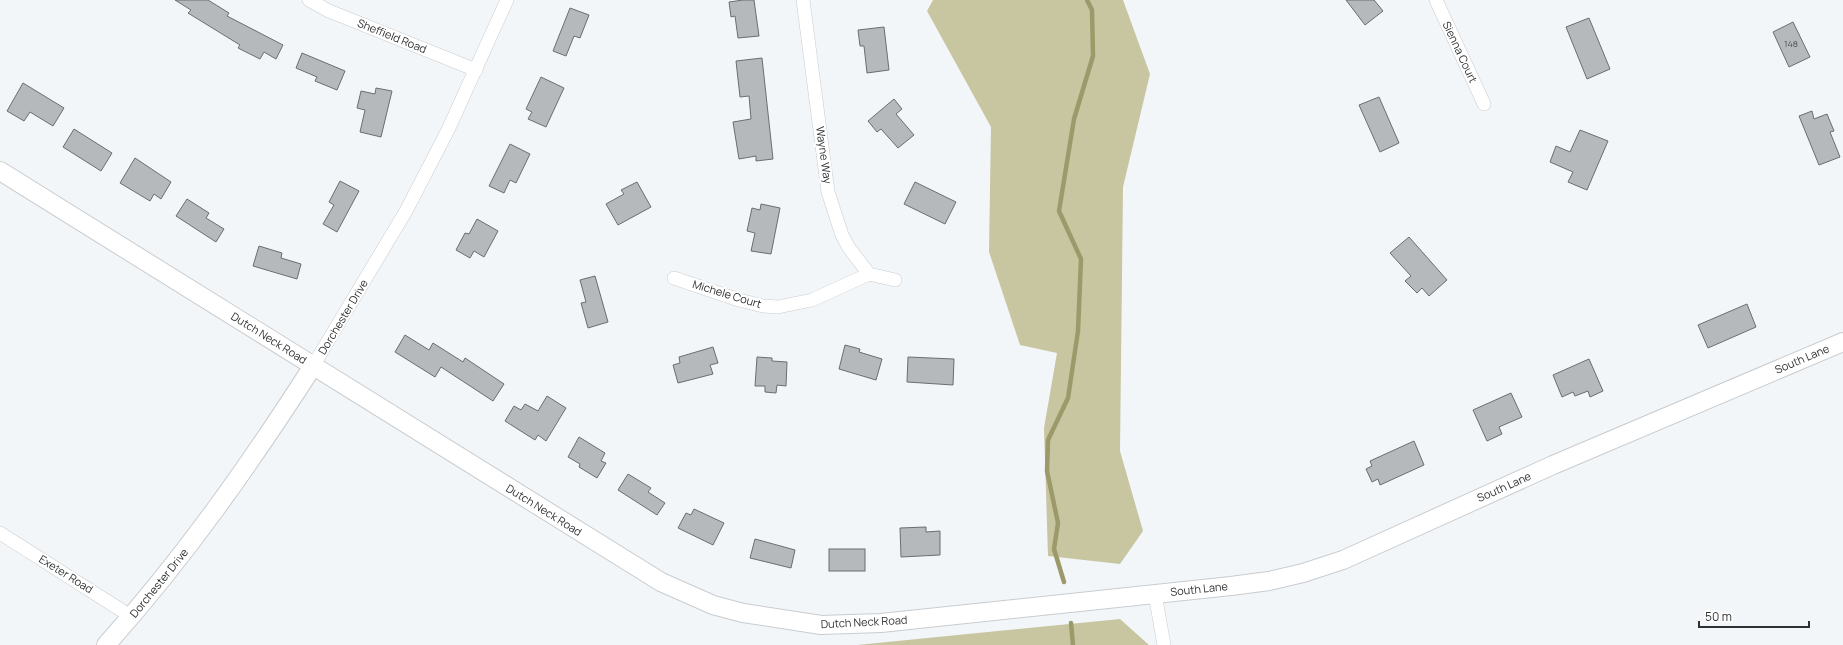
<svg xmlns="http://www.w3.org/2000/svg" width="1843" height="645" font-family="Manrope,sans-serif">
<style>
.green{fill:#c7c6a1}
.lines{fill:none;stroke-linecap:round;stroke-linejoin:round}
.stream{stroke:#9c9a6a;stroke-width:4.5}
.building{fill:#b6b9bc;stroke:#6b6d70}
.street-casing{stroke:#c9cccf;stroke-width:14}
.secondary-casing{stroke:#c9cccf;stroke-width:20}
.street{stroke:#fff;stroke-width:13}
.secondary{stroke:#fff;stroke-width:18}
.labels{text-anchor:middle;stroke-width:4;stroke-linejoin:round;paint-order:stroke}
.number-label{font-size:9px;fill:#515254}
.street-label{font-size:11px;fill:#2f3031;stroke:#fff}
</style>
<rect width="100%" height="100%" fill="#f3f6f9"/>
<g class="green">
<path d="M933,0H1123L1150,74L1123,187L1120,451L1143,531L1120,564L1048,556L1044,428L1057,353L1020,345L989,252L991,127L927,11Z"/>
<path d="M1120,619L1149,645H857Z"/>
</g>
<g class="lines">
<g class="stream">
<path d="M1064,582L1054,549L1058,523L1047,471L1048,440L1068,398L1078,331L1081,259L1059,211L1074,119L1093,56L1092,10L1087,0"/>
<path d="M1071,623L1073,645"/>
</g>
</g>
<g class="building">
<path d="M175,0H208L229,13L227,16L283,45L276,59L264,52L260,59L238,48L240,45L188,13L191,10Z"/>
<path d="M743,0H754L759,36L738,38L735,16L731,17L729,2Z"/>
<path d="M1346,0H1374L1383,11L1365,25Z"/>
<path d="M570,8L589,15L580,38L574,36L566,56L553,51Z"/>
<path d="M1589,18L1610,69L1587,79L1566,27Z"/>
<path d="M1793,22L1810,57L1789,67L1773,32Z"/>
<path d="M884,27L889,70L867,73L864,46H860L858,30Z"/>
<path d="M302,53L345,71L337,90L315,81L317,77L296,68Z"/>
<path d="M762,58L773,159L756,161V156L739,159L733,122L751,119L749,96L740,97L736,61Z"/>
<path d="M541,77L564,88L546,127L528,119L532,112L526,109Z"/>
<path d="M23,83L64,108L53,126L30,112L24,121L7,111Z"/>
<path d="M376,88L392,91L381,137L360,132L365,110L357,108L361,91L375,94Z"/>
<path d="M1379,97L1399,143L1380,152L1359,105Z"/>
<path d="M894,99L902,109L896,114L914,135L898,148L881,129L877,132L868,121Z"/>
<path d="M1812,111L1814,119L1827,114L1834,131L1830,132L1840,157L1819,165L1799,116Z"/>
<path d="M74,129L112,153L101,171L63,147Z"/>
<path d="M1580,130L1608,141L1587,190L1568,182L1573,172L1550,162L1556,146L1570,152Z"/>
<path d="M510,144L530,154L516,183L510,180L504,193L489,186Z"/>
<path d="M135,158L171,182L161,199L154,194L150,201L120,183Z"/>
<path d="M340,181L359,191L337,232L323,224L334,205L329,202Z"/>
<path d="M637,182L651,207L618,225L606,204L624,194L621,190Z"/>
<path d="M915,182L956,202L945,224L904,204Z"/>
<path d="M187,199L209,213L206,218L224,229L216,242L176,216Z"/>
<path d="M761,204L780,208L771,254L751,251L755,233L747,231L752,208L760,210Z"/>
<path d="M477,219L498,231L484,257L474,251L470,258L456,250L465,233L469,234Z"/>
<path d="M1409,237L1447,280L1429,296L1422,288L1417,293L1405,281L1411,276L1390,253Z"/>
<path d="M259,246L282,253L281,258L301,264L297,279L253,266Z"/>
<path d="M595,276L608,322L588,328L581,303L586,302L580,280Z"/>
<path d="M1747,304L1756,327L1708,348L1698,325Z"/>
<path d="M405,335L429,350L433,343L463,362L465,358L504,384L493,401L441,367L435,377L395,352Z"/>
<path d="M845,345L860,349L859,352L882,359L876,380L839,369Z"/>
<path d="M713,347L718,363L710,365L713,374L678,383L673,365L680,363L679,357Z"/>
<path d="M757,357L772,358V361L787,362L786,386L777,385L776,393L765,392V386H755Z"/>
<path d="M908,357L954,359L953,385L907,382Z"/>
<path d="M1589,359L1603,391L1590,397L1588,391L1575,396L1573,392L1562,397L1553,375Z"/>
<path d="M1511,393L1522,417L1499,427L1502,434L1487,441L1473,410Z"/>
<path d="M547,396L566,408L546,441L538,435L535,440L505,421L514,406L521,410L525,404L538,411Z"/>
<path d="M579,437L605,453L601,461L606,463L597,478L579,467L580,464L568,457Z"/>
<path d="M1414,441L1424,465L1380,485L1378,479L1372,482L1366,469L1372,466L1370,461Z"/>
<path d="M628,474L651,488L648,492L665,503L657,515L618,490Z"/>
<path d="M694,509L724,523L713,545L678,528L686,513L691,515Z"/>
<path d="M926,527V532L940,531V555L901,557L900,528Z"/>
<path d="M755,539L795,550L791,568L750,558Z"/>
<rect x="829" y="549" width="36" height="22"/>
</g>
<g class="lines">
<g class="street-casing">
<g id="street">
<path d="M309,0L329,11L476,70"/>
<path d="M803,0L828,192L842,235L849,248L869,274L895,280"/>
<path d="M1436,0L1484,104"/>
<path d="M674,278L739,300L763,306L778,307L812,300L869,274"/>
<path d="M313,366L406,211L448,130L507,0"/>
<path d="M0,533L132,617"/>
<path d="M1155,594L1164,645"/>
</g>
</g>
<g class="secondary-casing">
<g id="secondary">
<path d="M0,171L661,582L713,605L743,613L821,625L881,623L1231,586L1269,581L1303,573L1343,560L1553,465L1843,342"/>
<path d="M106,645C184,558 250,464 313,366"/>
</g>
</g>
<use href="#street" class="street"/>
<use href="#secondary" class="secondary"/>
</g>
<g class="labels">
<g class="number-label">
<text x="1791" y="47">148</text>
</g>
<g class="street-label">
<text transform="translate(392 36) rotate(22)" y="4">Sheffield Road</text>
<text transform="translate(1460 52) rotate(65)" y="4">Sienna Court</text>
<text transform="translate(824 155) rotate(82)" y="4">Wayne Way</text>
<text transform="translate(727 294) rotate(17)" y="4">Michele Court</text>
<text transform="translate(343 317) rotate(-59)" y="4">Dorchester Drive</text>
<text transform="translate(269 338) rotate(32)" y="4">Dutch Neck Road</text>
<text transform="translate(1802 359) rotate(-23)" y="4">South Lane</text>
<text transform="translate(1504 487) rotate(-24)" y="4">South Lane</text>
<text transform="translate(544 510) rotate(32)" y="4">Dutch Neck Road</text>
<text transform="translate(66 574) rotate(32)" y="4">Exeter Road</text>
<text transform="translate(159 583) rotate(-51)" y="4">Dorchester Drive</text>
<text transform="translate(1199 589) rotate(-6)" y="4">South Lane</text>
<text transform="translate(864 622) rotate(-3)" y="4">Dutch Neck Road</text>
</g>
</g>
<path d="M1699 621v6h110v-6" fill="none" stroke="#2f3031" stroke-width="2"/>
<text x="1705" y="621" font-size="12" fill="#2f3031" stroke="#ffffff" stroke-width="3" paint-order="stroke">50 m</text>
</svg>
